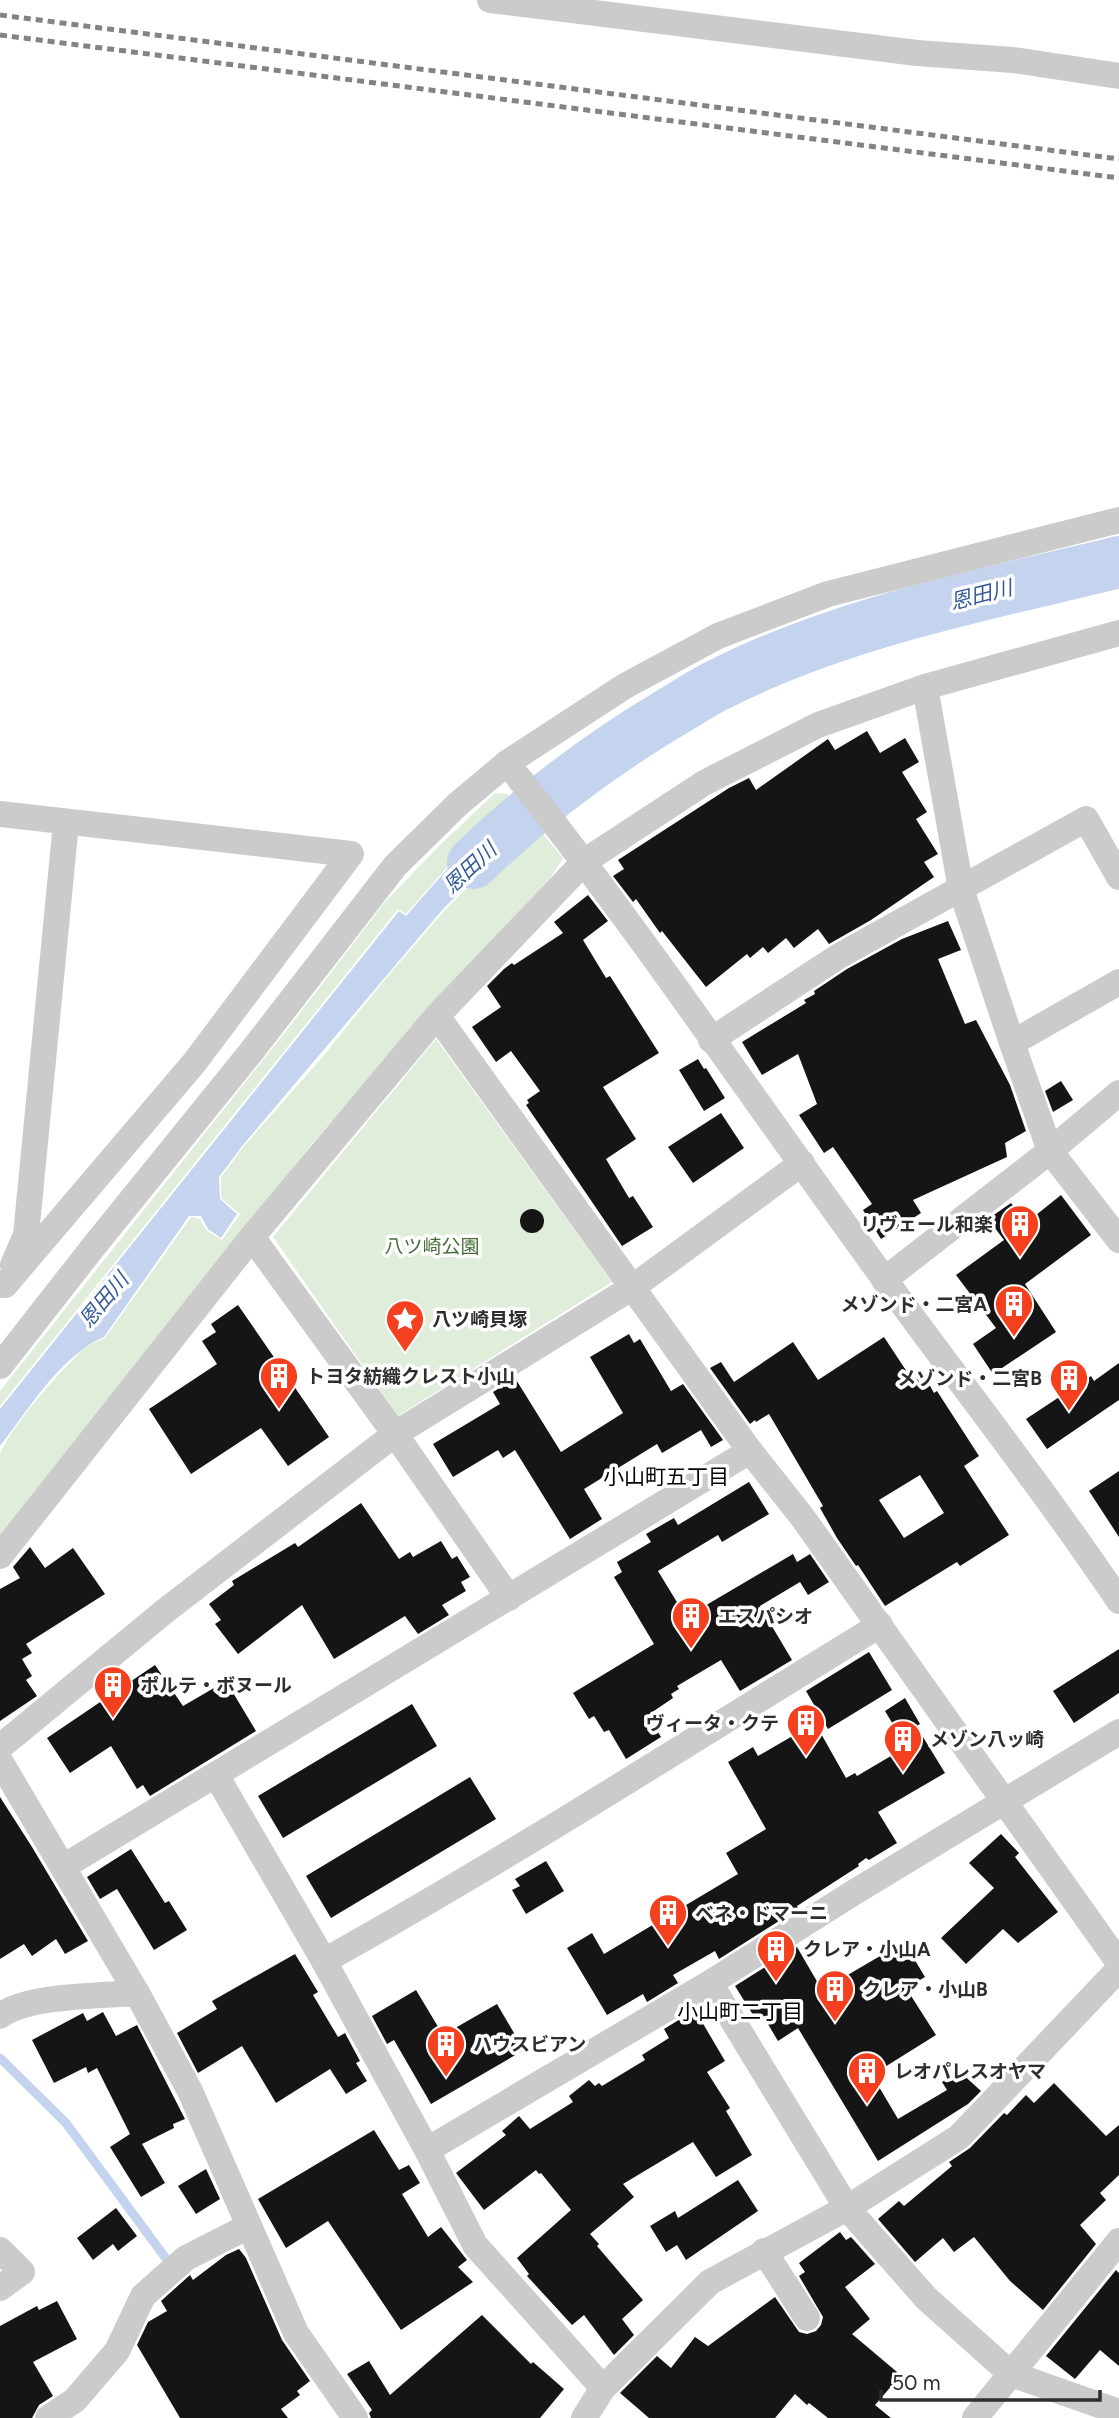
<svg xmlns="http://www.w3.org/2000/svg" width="1119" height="2418" font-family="Figtree,'Noto Sans JP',sans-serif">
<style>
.green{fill:#dfedda}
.water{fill:#c4d4ee}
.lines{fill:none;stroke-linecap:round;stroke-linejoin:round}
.stream{stroke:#c4d4ee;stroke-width:9}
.river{stroke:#c4d4ee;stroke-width:52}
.building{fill:#151515;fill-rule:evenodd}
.minor{stroke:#cbcbcb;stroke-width:26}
.rail{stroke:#838383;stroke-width:5;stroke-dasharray:7 5;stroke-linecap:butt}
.labels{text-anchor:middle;stroke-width:7;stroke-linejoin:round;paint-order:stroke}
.poi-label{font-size:19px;font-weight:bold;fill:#2e2e2e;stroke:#fff;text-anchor:start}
.park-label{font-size:19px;fill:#446d37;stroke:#fff}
.water-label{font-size:21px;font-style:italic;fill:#345a97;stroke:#fff}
.neighbourhood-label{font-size:21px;fill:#000;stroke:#fff}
</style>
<rect width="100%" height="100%" fill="#fff"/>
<g class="green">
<path d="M495,793L507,794L514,803L455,858L406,914L398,909L0,1406V1391L290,1026L385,902L438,847Z"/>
<path d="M537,827L563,858L551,877L431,1006L312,1144L0,1538V1455C6,1432 66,1364 85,1348C91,1344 98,1341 105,1338L191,1217L200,1219L207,1231L222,1240L240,1214L221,1198V1177L244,1146L320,1060L387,977L445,910L474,881Z"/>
<path d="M436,1039L612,1282L398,1416L273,1237Z"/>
</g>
<path class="water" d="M515,804L535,826L472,880L443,909L243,1145L219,1177L220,1199L237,1214L221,1238L208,1229L201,1216H189L104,1337C59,1357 30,1408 0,1446V1409L399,911L406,916L456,859Z"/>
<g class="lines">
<path class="stream" d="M0,2058L66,2123L170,2264"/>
<path class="river" d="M473,863C533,805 598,756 670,713C687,703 703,692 720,684C845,621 985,595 1119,562"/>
</g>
<g class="building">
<path d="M867,731L880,753L905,738L919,762L902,772L927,812L916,819L938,854L924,862L934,877L871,920L829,944L818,929L794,948L786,938L768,953L763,947L750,958L747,954L706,987L662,931L660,933L636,899L633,902L613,876L624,869L618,860L729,788L749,778L756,790L828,739L835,750Z"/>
<path d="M588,895L608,921L583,940L606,978L610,976L659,1053L603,1087L636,1139L606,1159L629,1198L633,1196L653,1227L622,1246L526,1105L529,1103L527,1100L540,1091L511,1051L496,1062L472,1027L501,1007L487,986L504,969L512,963L514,965L563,933L554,922Z"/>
<path d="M948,921L961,950L938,959L965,1024L976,1020L1010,1085L1026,1131L1005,1143L1007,1157L913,1200L921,1213L881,1239L863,1210L872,1204L833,1147L824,1153L799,1115L817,1104L798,1054L762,1075L742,1042L806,1003L804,1000L815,994L814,991L847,969L902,939Z"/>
<path d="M698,1059L704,1069L706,1068L725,1098L704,1111L679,1070Z"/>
<path d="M1061,1081L1073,1100L1053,1112L1045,1091Z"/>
<path d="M721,1113L744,1148L693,1183L668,1147Z"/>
<path d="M1061,1195L1091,1235L1025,1284L1056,1332L993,1374L973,1344L996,1328L956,1275L1004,1240L988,1219L1011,1203L1026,1223Z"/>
<circle cx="532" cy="1221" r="12"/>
<path d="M238,1305L329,1437L288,1466L261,1428L191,1474L149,1409L217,1364L202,1341L216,1332L211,1324Z"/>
<path d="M629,1334L634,1343L640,1339L671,1391L683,1384L723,1440L711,1447L701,1430L662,1453L657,1444L584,1489L602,1519L570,1539L515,1450L503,1458L498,1450L453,1477L433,1444L500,1404L493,1392L515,1378L561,1452L623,1413L590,1357Z"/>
<path d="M884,1337L913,1381L924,1375L934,1393L937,1391L979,1456L964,1466L1009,1535L960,1566L957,1562L885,1606L858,1565L856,1566L837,1538L820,1508L823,1506L769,1414L756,1422L755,1420L750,1424L710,1368L721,1362L734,1382L793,1342L818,1380ZM920,1475L944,1513L904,1538L879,1500Z"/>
<path d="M1119,1363V1400L1047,1449L1026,1419L1091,1376L1094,1381Z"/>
<path d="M1119,1471V1537L1089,1491Z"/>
<path d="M749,1482L769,1514L722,1542L718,1535L658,1571L686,1617L793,1554L797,1562L810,1554L829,1582L808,1595L800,1582L760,1606L792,1660L740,1691L721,1660L677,1686L679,1689L671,1694L673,1698L648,1715L661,1737L626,1759L609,1730L604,1732L594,1716L589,1719L573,1693L654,1644L614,1577L622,1572L617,1562L651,1542L646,1534L674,1518L678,1525Z"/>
<path d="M361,1503L399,1559L410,1552L413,1557L441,1541L452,1559L457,1556L470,1577L461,1582L466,1591L442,1605L449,1615L418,1634L405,1616L334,1659L302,1605L238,1654L215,1624L221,1620L209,1604L234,1585L232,1581L295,1543L298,1547Z"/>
<path d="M30,1547L45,1568L73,1548L105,1594L26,1644L32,1653L22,1659L32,1676L26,1680L37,1696L0,1721V1589L20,1578L13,1567Z"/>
<path d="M1119,1649V1693L1074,1723L1053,1691Z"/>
<path d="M869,1652L892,1690L828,1729L806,1691Z"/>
<path d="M155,1665L183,1706L226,1681L256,1731L150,1796L143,1785L137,1789L111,1746L70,1773L47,1738Z"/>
<path d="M905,1698L920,1724L900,1736L885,1711Z"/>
<path d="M412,1704L437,1746L283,1838L258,1796Z"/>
<path d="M815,1723L846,1778L855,1773L857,1776L923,1737L945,1773L878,1812L897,1843L869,1860L866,1858L858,1864L859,1866L797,1906L798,1909L719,1959L715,1951L673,1975L678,1983L647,2002L643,1994L607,2015L567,1948L592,1933L604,1954L738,1874L726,1853L766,1829L728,1762L753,1747L758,1756Z"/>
<path d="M470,1777L496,1819L331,1918L306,1876Z"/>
<path d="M0,1797L32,1847L88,1941L65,1954L56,1939L32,1956L24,1944L0,1959Z"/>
<path d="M1001,1834L1019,1853L1015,1857L1058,1912L1018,1943L1003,1929L966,1964L941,1938L994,1888L969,1863Z"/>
<path d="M131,1849L165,1903L169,1901L187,1930L154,1950L117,1889L100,1899L87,1877Z"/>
<path d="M546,1861L564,1891L526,1914L512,1890L520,1886L515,1879Z"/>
<path d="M904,1942L925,1977L906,1988L936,2035L872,2075L898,2119L947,2090L942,2082L959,2071L981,2091L968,2104L878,2161L798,2028L778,2041L762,2014L755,2018L735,1986L797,1947L822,1990Z"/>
<path d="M295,1954L318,1992L313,1995L338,2037L345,2033L360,2061L356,2063L367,2081L346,2094L330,2069L276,2103L242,2046L198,2073L177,2033L217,2009L212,2001Z"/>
<path d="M416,1990L443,2035L497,2004L524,2050L431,2104L394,2040L387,2044L372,2016Z"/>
<path d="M695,2010L725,2061L707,2072L730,2108L726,2111L752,2155L716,2177L693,2142L623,2184L634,2197L590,2234L599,2244L597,2246L643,2300L622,2319L634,2335L614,2355L584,2315L572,2325L527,2276L529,2274L517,2258L571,2210L541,2173L539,2174L536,2170L484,2210L456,2173L506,2135L502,2131L519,2116L530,2129L573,2102L569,2096L589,2080L595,2086L599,2083L602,2086L645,2060L642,2055L669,2038L664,2029Z"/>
<path d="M103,2012L116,2036L137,2025L185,2119L173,2124L174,2128L142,2144L165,2183L141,2197L110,2147L130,2134L97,2068L88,2073L86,2067L54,2083L32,2040L83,2013L87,2021Z"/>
<path d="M1054,2083L1106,2136L1119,2125V2175L1100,2193L1106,2200L1080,2225L1096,2244L1043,2310L1010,2281L974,2237L954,2252L943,2238L915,2262L878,2219L899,2201L904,2206L952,2166L949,2162L970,2148L1004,2113L1007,2115L1026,2095L1034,2103Z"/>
<path d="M374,2130L399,2170L409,2165L420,2183L402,2194L428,2237L441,2227L467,2260L458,2267L473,2282L401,2330L328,2221L286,2248L258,2199Z"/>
<path d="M206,2169L220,2199L196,2214L178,2186Z"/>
<path d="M738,2180L758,2211L686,2260L677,2245L666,2252L650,2226L675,2211L678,2218Z"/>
<path d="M116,2208L137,2236L118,2251L113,2244L93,2260L77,2238Z"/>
<path d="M840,2232L846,2240L851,2237L875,2264L845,2287L870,2319L852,2334L897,2372L891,2380L894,2383L875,2405L891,2418H828L809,2403L807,2405L795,2394L775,2418H649L620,2393L657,2356L671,2368L695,2337L708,2346L775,2297L799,2332L807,2334L816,2331L821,2325L823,2317L799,2276L805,2272L799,2263Z"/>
<path d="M239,2249L246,2258L282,2340L310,2381L297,2391L300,2395L281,2409L288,2418H180L137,2345L148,2322L167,2311L161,2301L190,2275L193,2280L226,2255Z"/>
<path d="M1116,2270L1119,2273V2366L1100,2350L1075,2379L1046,2356Z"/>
<path d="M57,2301L77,2339L33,2362L53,2396L39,2405L32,2418H0V2326L37,2306L39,2310Z"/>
<path d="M482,2315L531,2364L533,2362L564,2389L540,2418H371L369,2413L372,2410L347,2374L369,2361L390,2395Z"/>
</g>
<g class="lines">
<g class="minor">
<path d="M490,0L917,53L1013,60L1119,76"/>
<path d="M925,687L961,889L1012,1043L1050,1151L1119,1240"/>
<path d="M507,763C640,930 759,1108 885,1280C963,1387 1045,1491 1119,1601"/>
<path d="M0,814L351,854L194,1063L5,1285H0"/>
<path d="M437,1016L750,1451L803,1518L1119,1963"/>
<path d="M711,1040L839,956L1086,819L1119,877"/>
<path d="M1012,1043L1119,982"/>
<path d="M252,1237L395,1434L509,1598"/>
<path d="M13,1265L26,1235L66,823"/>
<path d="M884,1280L1050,1151L1119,1093"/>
<path d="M0,1366L94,1246L251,1052L395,866L458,804L507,763L625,686L718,636L828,594L1119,520"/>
<path d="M0,1556L252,1237L437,1016L585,861L704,783L818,725L925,687L1119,633"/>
<path d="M0,1747L165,1611L395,1434L633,1287L802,1163"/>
<path d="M0,1761L137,1993L190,2091L296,2333L355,2418"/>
<path d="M216,1775L324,1961L427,2150L710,1983L853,1893L1119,1732"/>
<path d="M63,1867L750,1451"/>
<path d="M324,1961C513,1856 695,1738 880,1625"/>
<path d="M710,1983L847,2208L926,2298L1011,2374L1119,2412"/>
<path d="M0,2016C26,1995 102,1996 137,1993"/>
<path d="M427,2150L475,2245L603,2388"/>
<path d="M0,2250L22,2272L0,2288"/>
<path d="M764,2251L807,2318"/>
<path d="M48,2418L75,2400L117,2351L143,2296L186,2258L249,2226"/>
<path d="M584,2418L603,2388L710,2282L847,2208L959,2137L1119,1969"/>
<path d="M975,2418L1119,2241"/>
</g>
<g class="rail">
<path d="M0,15L1119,159"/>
<path d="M0,35L1119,178"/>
</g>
</g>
<defs>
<g id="building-pin" transform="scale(2.0125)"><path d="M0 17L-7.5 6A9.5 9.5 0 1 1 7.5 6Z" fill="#f5401f" stroke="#fff"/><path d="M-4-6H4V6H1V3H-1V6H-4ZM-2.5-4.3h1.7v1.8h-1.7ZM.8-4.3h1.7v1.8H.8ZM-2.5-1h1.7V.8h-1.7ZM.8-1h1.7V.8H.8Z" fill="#fff"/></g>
<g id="sight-pin" transform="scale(2.0125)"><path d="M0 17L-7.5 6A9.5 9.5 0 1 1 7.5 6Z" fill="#f5401f" stroke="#fff"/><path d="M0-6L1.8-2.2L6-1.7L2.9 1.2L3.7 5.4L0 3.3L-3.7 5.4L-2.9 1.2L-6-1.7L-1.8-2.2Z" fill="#fff"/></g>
</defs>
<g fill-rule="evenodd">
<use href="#building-pin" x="1020" y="1224"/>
<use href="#building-pin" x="1014" y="1304"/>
<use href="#sight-pin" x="405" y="1319"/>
<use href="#building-pin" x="279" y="1376"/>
<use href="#building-pin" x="1069" y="1378"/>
<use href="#building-pin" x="691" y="1616"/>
<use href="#building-pin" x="113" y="1685"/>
<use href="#building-pin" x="806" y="1723"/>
<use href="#building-pin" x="903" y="1739"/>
<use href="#building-pin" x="668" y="1913"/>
<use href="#building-pin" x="776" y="1949"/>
<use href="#building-pin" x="835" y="1989"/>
<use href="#building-pin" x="446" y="2044"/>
<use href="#building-pin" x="867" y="2071"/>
</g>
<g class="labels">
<g class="poi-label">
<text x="993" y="1231" text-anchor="end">リヴェール和楽</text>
<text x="987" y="1311" text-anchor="end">メゾンド・二宮A</text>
<text x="432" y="1326">八ツ崎貝塚</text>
<text x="306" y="1383">トヨタ紡織クレスト小山</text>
<text x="1042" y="1385" text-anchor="end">メゾンド・二宮B</text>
<text x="718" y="1623">エスパシオ</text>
<text x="140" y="1692">ポルテ・ボヌール</text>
<text x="779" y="1730" text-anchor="end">ヴィータ・クテ</text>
<text x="930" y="1746">メゾン八ッ崎</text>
<text x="695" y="1920">ベネ・ドマーニ</text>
<text x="803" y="1956">クレア・小山A</text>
<text x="862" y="1996">クレア・小山B</text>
<text x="473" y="2051">ハウスビアン</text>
<text x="894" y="2078">レオパレスオヤマ</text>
</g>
<g class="park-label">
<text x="432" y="1253">八ツ崎公園</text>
</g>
<g class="water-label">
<text transform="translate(981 595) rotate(-14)" y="7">恩田川</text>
<text transform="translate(470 868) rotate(-43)" y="7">恩田川</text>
<text transform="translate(104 1300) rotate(-50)" y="7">恩田川</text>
</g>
<g class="neighbourhood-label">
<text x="666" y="1484">小山町五丁目</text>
<text x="740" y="2019">小山町二丁目</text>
</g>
</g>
<path d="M881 2390v10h219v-10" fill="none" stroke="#2e2e2e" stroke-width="3.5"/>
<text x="892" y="2390" font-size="21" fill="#2e2e2e" stroke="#ffffff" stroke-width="5" paint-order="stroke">50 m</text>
</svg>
